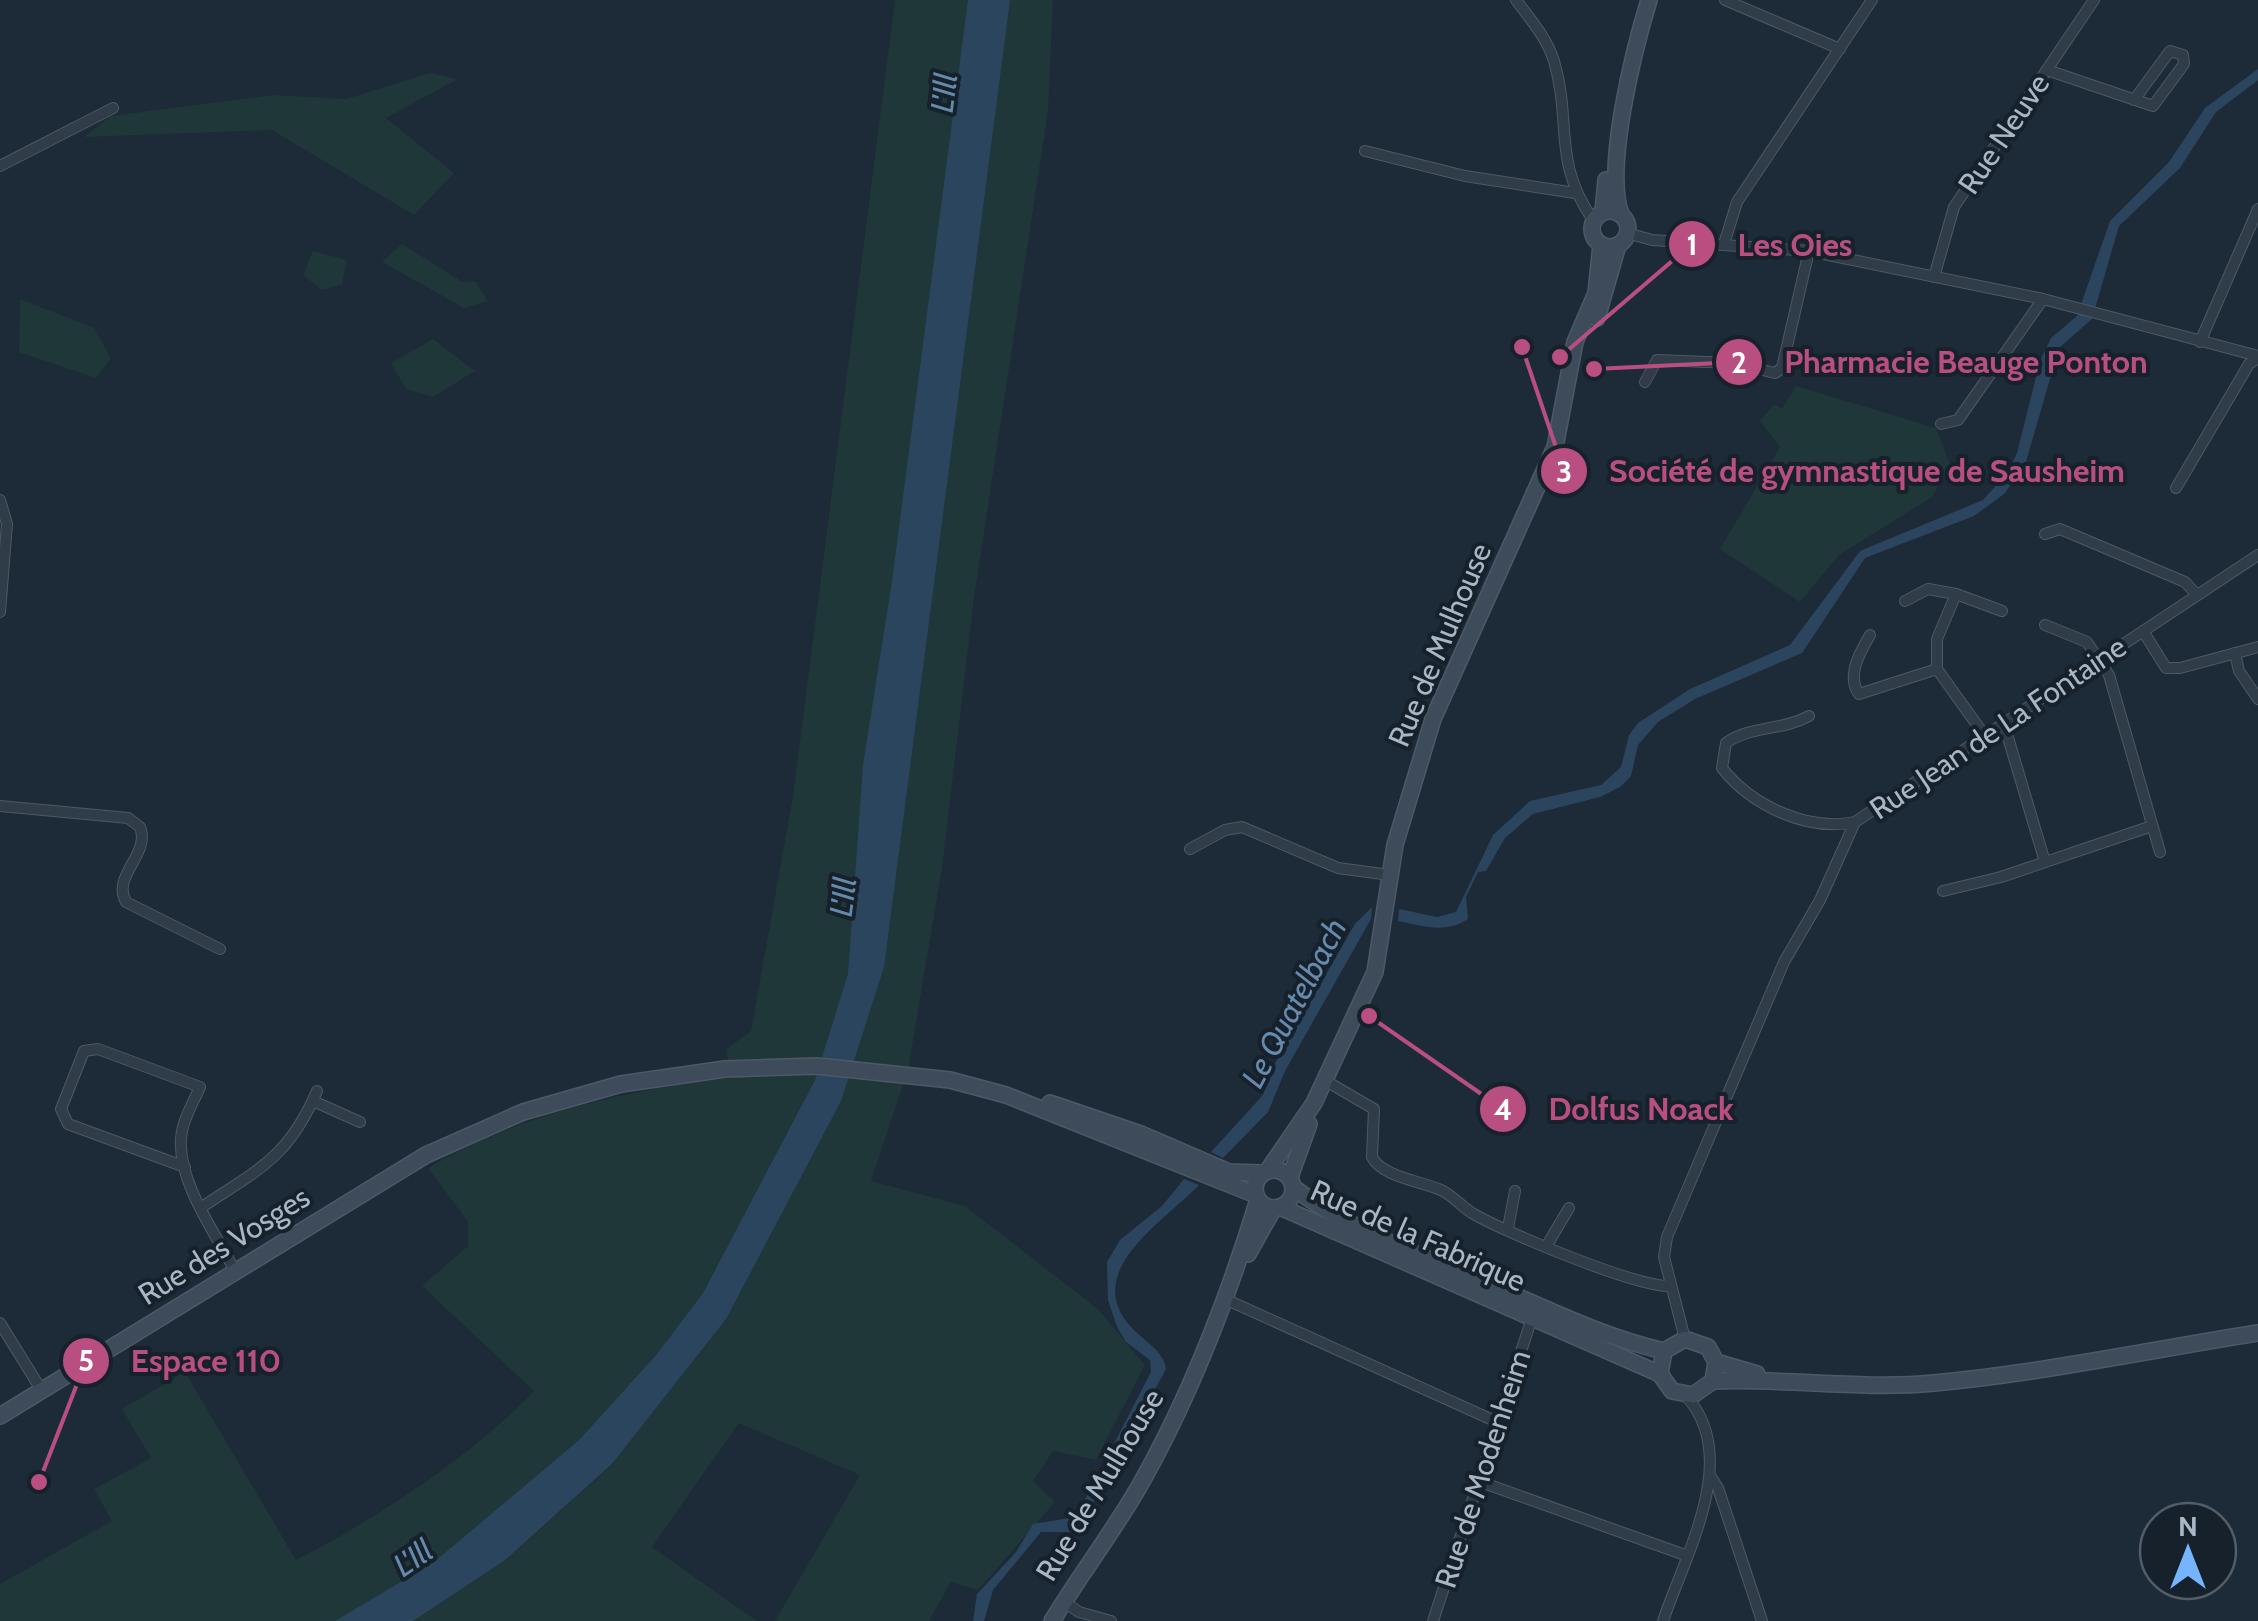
<svg xmlns="http://www.w3.org/2000/svg" width="2258" height="1621" font-family="Cabin,sans-serif">
<style>
.green{fill:#1f3738}
.water{fill:#2c455e}
.lines{fill:none;stroke-linecap:round;stroke-linejoin:round}
.street-casing{stroke:#4d5966;stroke-width:12}
.secondary-casing{stroke:#4d5966;stroke-width:18}
.street{stroke:#303c47;stroke-width:10}
.secondary{stroke:#3e4b5b;stroke-width:15}
.labels{text-anchor:middle;stroke-width:8;stroke-linejoin:round;paint-order:stroke}
.street-label{font-size:30px;fill:#a9b6c5;stroke:#16212b}
.water-label{font-size:32px;font-style:italic;fill:#668aac;stroke:#16212b}
.leader{fill:none;stroke:#b94f80;stroke-width:4}
.callout-dot{fill:#b94f80;stroke:#16212b;stroke-width:4}
.mark-label{font-size:30px;text-anchor:middle;font-weight:bold;fill:#fff}
.callout-label{font-size:32px;text-anchor:middle;font-weight:bold;fill:#b94f80;stroke:#16212b;stroke-width:8;stroke-linejoin:round;paint-order:stroke}
</style>
<rect width="100%" height="100%" fill="#1d2a37"/>
<g class="green">
<path d="M895,0H1053L1048,111L974,598L942,868L908,1070L871,1181L965,1206L1098,1309L1145,1365L1096,1460L1053,1451L1033,1481L1055,1502L978,1590L951,1582L929,1621H775L860,1475L739,1423L652,1547L757,1621H413L504,1561L611,1466L841,1100L821,1060L815,1080L703,1293L657,1354L579,1440L434,1562L335,1621H0V1584L112,1521L94,1489L151,1458L122,1409L185,1372L296,1560C376,1519 472,1456 534,1391L422,1286L468,1246V1222L428,1168C518,1115 628,1089 731,1078L726,1049L751,1031L793,796Z"/>
<path d="M430,73L458,79L386,118L454,173L414,215L272,130L84,137L111,116L273,95L346,99Z"/>
<path d="M402,244L461,281L476,282L488,301L464,308L382,262Z"/>
<path d="M313,251L347,260L342,284L322,290L303,275Z"/>
<path d="M20,299L94,328L111,358L96,378L19,352Z"/>
<path d="M433,339L475,371L433,397L406,389L391,363Z"/>
<path d="M1796,386L1936,428L1950,464L1932,497L1839,555L1800,602L1720,549L1780,447L1760,421L1774,404L1782,409Z"/>
</g>
<g class="water">
<path d="M968,0H1010L884,967L841,1101L726,1319L611,1465L504,1561L413,1621H335L434,1562L579,1440L657,1354L703,1293L815,1080L848,974L863,765L892,581Z"/>
<path d="M2258,69V80L2216,112L2180,168L2119,226L2092,319L2059,348L2025,465L2004,494L1974,516L1865,558L1802,653L1695,699L1658,722L1638,745L1631,776L1620,787L1600,797L1533,814L1505,838L1486,871L1478,872L1466,897L1468,919C1446,934 1423,926 1398,921L1399,909L1437,917L1456,912L1493,835L1530,801L1601,785L1621,767L1629,735L1638,723L1690,689L1790,645L1860,551L1983,500L2008,472L2017,453L2040,361L2051,338L2077,316L2110,221L2169,162L2205,108Z"/>
<path d="M1372,907L1371,919L1285,1071L1268,1112L1223,1158L1211,1152L1263,1095L1274,1065L1355,924Z"/>
<path d="M1184,1179L1199,1185C1165,1221 1079,1272 1132,1328C1144,1341 1164,1351 1166,1369L1081,1525L1074,1532H1041L993,1590L984,1621H973L977,1594L1016,1552L1033,1524L1076,1517L1151,1372L1150,1360L1126,1342L1117,1327L1108,1300L1107,1262L1120,1240L1162,1206Z"/>
</g>
<g class="lines">
<g class="street-casing">
<g id="street">
<path d="M1516,0C1530,19 1547,38 1554,61C1572,122 1552,161 1593,220"/>
<path d="M1725,0L1840,49"/>
<path d="M2047,70L2153,106L2184,64L2183,55L2170,51L2134,100"/>
<path d="M1365,151L1465,176L1575,193"/>
<path d="M0,166L113,108"/>
<path d="M1627,233L1652,240L1809,251L2043,299L2258,356"/>
<path d="M1724,244L1737,202L1872,0"/>
<path d="M1934,277L1954,207L2094,0"/>
<path d="M2200,342L2258,209"/>
<path d="M1645,382L1657,360L1733,363L1775,373L1782,368L1809,251"/>
<path d="M1941,424L1958,420L2043,299"/>
<path d="M2176,488L2249,364L2258,358"/>
<path d="M0,500L7,524L0,612"/>
<path d="M2045,534L2060,529L2185,582L2197,595"/>
<path d="M1956,594L2002,611"/>
<path d="M2045,625L2087,642L2109,675L2160,852"/>
<path d="M2143,631L2166,668H2180L2258,647"/>
<path d="M1870,635C1860,652 1846,676 1859,694L1937,669V639L1956,594L1928,589L1905,601"/>
<path d="M2235,653L2239,671L2258,699"/>
<path d="M1937,669L1985,736"/>
<path d="M1809,716C1782,731 1752,725 1726,743L1722,768C1751,805 1807,832 1855,822L2258,555"/>
<path d="M2004,724L2045,862"/>
<path d="M0,806L128,818L140,827C151,854 111,876 126,902L220,949"/>
<path d="M1190,849L1225,830L1242,827L1338,868L1390,875"/>
<path d="M1943,891L2001,877L2149,827"/>
<path d="M1326,1081L1374,1109L1372,1157C1382,1177 1421,1181 1441,1190C1452,1195 1461,1206 1472,1213C1504,1232 1636,1287 1670,1286"/>
<path d="M313,1101L360,1122"/>
<path d="M185,1167L68,1124L61,1109L84,1051L98,1049L200,1087C193,1103 182,1121 181,1139C178,1183 216,1234 235,1271"/>
<path d="M202,1207C259,1169 288,1158 317,1091"/>
<path d="M1508,1228L1515,1191"/>
<path d="M1547,1245L1569,1208"/>
<path d="M1225,1299L1497,1422"/>
<path d="M0,1323L42,1391"/>
<path d="M1685,1339L1664,1257L1667,1237L1784,962L1820,900L1855,822"/>
<path d="M1711,1477L1718,1488L1762,1621"/>
<path d="M1478,1481L1685,1555"/>
<path d="M1064,1602L1079,1612L1111,1621"/>
<path d="M1433,1621L1532,1318"/>
<path d="M1663,1621C1685,1555 1742,1457 1686,1396"/>
</g>
</g>
<g class="secondary-casing">
<g id="secondary">
<circle cx="1610" cy="229" r="18"/>
<path d="M1603,212L1606,180"/>
<path d="M1621,215C1604,168 1634,49 1649,0"/>
<path d="M1597,318L1618,245"/>
<path d="M1050,1103L1141,1134L1229,1172L1262,1173"/>
<circle cx="1274" cy="1189" r="19"/>
<path d="M1268,1170L1314,1103L1375,972L1395,845L1433,719L1555,447L1575,342L1596,293L1601,245"/>
<path d="M1290,1177L1309,1124"/>
<path d="M1294,1188C1355,1234 1431,1259 1500,1289C1553,1312 1607,1338 1664,1351"/>
<path d="M1280,1207L1660,1374"/>
<path d="M1248,1254L1274,1208"/>
<path d="M1716,1362L1713,1381L1693,1395L1672,1391L1660,1374L1664,1351L1685,1339L1708,1347L1716,1362L1757,1374"/>
<path d="M1713,1381C1786,1378 1860,1390 1934,1383C2042,1373 2151,1350 2258,1333"/>
<path d="M0,1416L426,1155L523,1112L621,1084L725,1069L817,1066L950,1080L1006,1095L1256,1195"/>
<path d="M1052,1621C1080,1575 1113,1532 1140,1485C1191,1395 1228,1298 1258,1200"/>
</g>
</g>
<use href="#street" class="street"/>
<use href="#secondary" class="secondary"/>
</g>
<g class="labels">
<g class="street-label">
<text transform="translate(2004 134) rotate(-56)" y="10">Rue Neuve</text>
<text transform="translate(1440 645) rotate(-67)" y="10">Rue de Mulhouse</text>
<text transform="translate(1998 728) rotate(-34)" y="10">Rue Jean de La Fontaine</text>
<text transform="translate(1418 1236) rotate(24)" y="10">Rue de la Fabrique</text>
<text transform="translate(224 1246) rotate(-32)" y="10">Rue des Vosges</text>
<text transform="translate(1483 1469) rotate(-72)" y="10">Rue de Modenheim</text>
<text transform="translate(1100 1485) rotate(-59)" y="10">Rue de Mulhouse</text>
</g>
<g class="water-label">
<text transform="translate(944 93) rotate(-83)" y="11">L'Ill</text>
<text transform="translate(843 897) rotate(-83)" y="11">L'Ill</text>
<text transform="translate(1294 1003) rotate(-62)" y="11">Le Quatelbach</text>
<text transform="translate(413 1558) rotate(-34)" y="11">L'Ill</text>
</g>
</g>
<path class="leader" d="M1560 357L1692 244M1594 369L1739 362M1522 347L1564 471M1369 1016L1503 1109M39 1482L86 1361"/>
<g class="callout-dot">
<circle cx="1560" cy="357" r="10"/>
<circle cx="1594" cy="369" r="10"/>
<circle cx="1522" cy="347" r="10"/>
<circle cx="1369" cy="1016" r="10"/>
<circle cx="39" cy="1482" r="10"/>
<circle cx="1692" cy="244" r="25"/>
<circle cx="1739" cy="362" r="25"/>
<circle cx="1564" cy="471" r="25"/>
<circle cx="1503" cy="1109" r="25"/>
<circle cx="86" cy="1361" r="25"/>
</g>
<g class="mark-label">
<text x="1692" y="255">1</text>
<text x="1739" y="373">2</text>
<text x="1564" y="482">3</text>
<text x="1503" y="1120">4</text>
<text x="86" y="1371">5</text>
</g>
<g class="callout-label">
<text x="1795" y="256">Les Oies</text>
<text x="1966" y="373">Pharmacie Beauge Ponton</text>
<text x="1867" y="482">Société de gymnastique de Sausheim</text>
<text x="1641" y="1120">Dolfus Noack</text>
<text x="206" y="1372">Espace 110</text>
</g>
<g transform="translate(2188 1551)"><circle r="48" fill="#16212b" stroke="#515d69" stroke-width="2.5"/>
<path d="M0-8L18 38L0 25L-18 38Z" fill="#75b5ff"/>
<text y="-15" font-size="28" font-weight="bold" text-anchor="middle" fill="#a9b6c5">N</text>
</g>
</svg>
